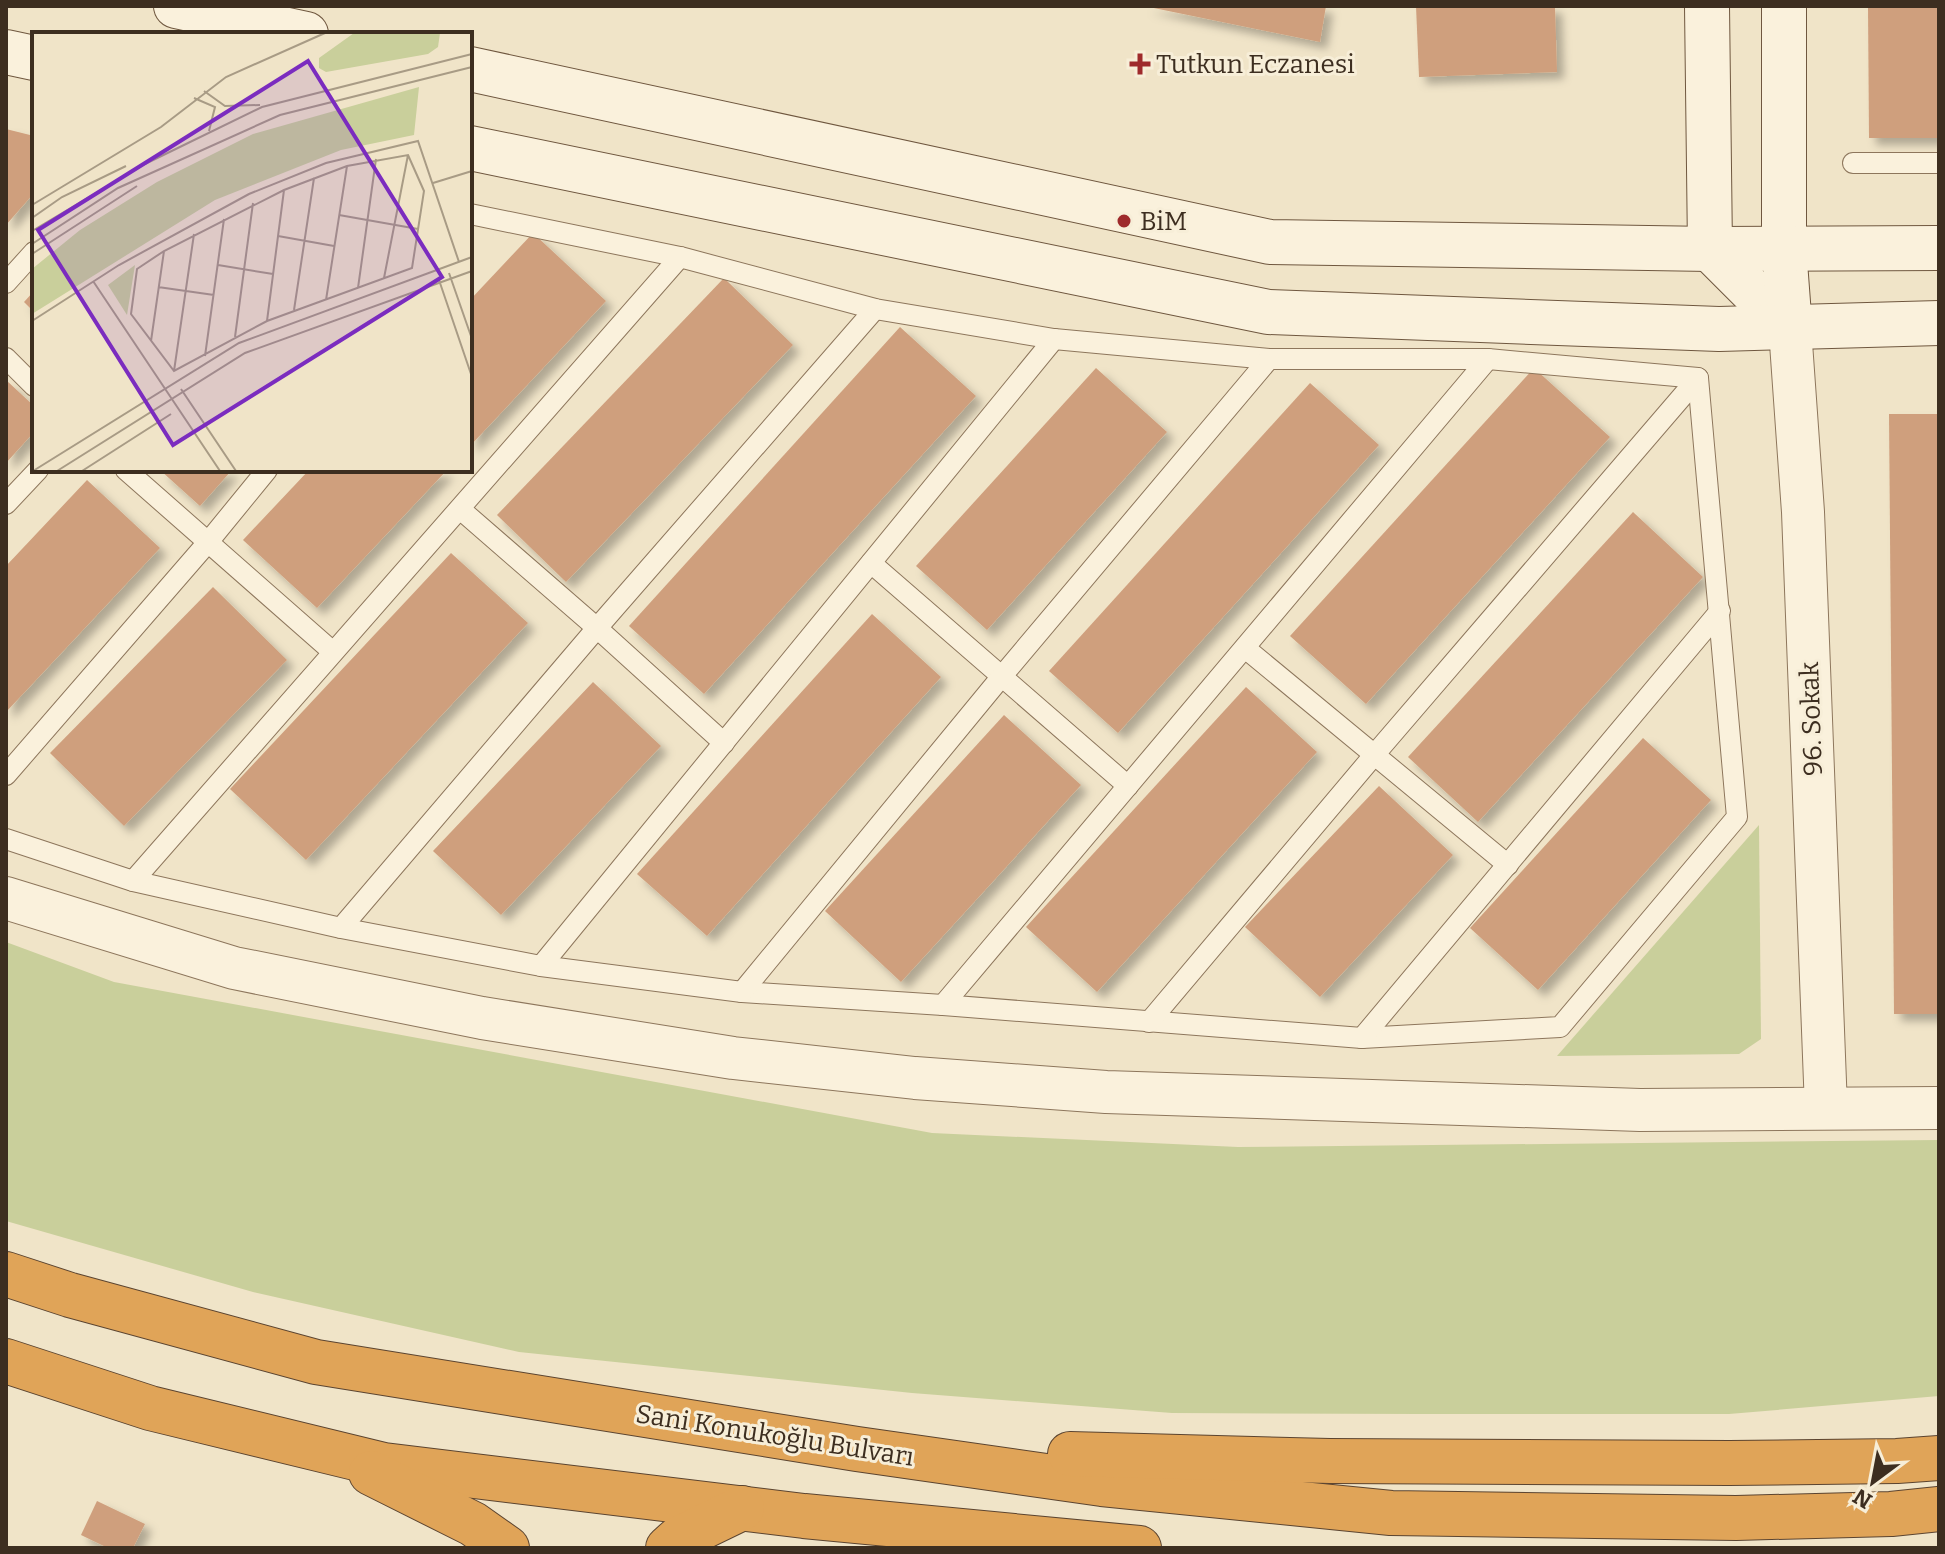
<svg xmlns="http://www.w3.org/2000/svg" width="1945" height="1554" font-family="Bitter,serif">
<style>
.green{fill:#c9cf9b}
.building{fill:#cf9f7d;filter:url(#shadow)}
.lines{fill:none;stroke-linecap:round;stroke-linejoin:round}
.lane-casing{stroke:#8d765c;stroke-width:22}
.street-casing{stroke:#8d765c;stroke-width:44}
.secondary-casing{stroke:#6f573f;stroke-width:46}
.highway-casing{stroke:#5b4430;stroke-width:46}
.lane{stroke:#faf1dc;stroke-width:20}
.street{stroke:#faf1dc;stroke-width:42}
.secondary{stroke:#faf1dc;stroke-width:44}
.highway{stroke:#e0a458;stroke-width:44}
.poi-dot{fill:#9e2a2b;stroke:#f7eed8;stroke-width:3}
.labels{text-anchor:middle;stroke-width:6;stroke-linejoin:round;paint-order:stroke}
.poi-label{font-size:26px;fill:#3d2e20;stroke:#f7eed8;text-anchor:start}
.street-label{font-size:26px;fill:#3d2e20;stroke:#f7eed8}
.inset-road{fill:none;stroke:#a89b85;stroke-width:2}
.view{fill:#7b2cbf;fill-opacity:0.15;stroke:#7b2cbf;stroke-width:4}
.inset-edge{fill:none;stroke:#3d2e20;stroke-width:4}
</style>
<defs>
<filter id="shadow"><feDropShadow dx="7" dy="7" stdDeviation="4" flood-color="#0004"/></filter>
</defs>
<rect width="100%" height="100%" fill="#f0e4c8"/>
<g class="green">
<path d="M1759,825L1761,1039L1739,1054L1557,1056Z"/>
<path d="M6,942L114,982L932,1133L1238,1147L1939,1140V1396L1729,1414H1420L1172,1413L912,1393L519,1352L253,1292L6,1221Z"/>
</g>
<g class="building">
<path d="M1144,6H1326L1320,42Z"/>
<path d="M1416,6H1555L1557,72L1419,77Z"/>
<path d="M1868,6H1939V138H1869Z"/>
<path d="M6,129L34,136V193L6,225Z"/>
<path d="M533,233L606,301L470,446V300Z"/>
<path d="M724,278L793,345L566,582L497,515Z"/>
<path d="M34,291V312L24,302Z"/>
<path d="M900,327L976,396L704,694L629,626Z"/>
<path d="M1096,368L1167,432L987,630L916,566Z"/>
<path d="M1534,368L1610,437L1366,704L1290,636Z"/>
<path d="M6,380L34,406V432L6,463Z"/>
<path d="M1310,383L1379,445L1118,733L1049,671Z"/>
<path d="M1889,414H1939V1014H1894Z"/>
<path d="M160,470H232L200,506Z"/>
<path d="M309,470H447L317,608L243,540Z"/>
<path d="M87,480L160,548L6,712V566Z"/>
<path d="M1633,512L1703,577L1478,822L1408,757Z"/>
<path d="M451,553L528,623L306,860L230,789Z"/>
<path d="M213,587L287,660L124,826L50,753Z"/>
<path d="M872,614L941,677L707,936L637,874Z"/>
<path d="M593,682L661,746L501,915L433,851Z"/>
<path d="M1246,687L1317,752L1097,992L1026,927Z"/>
<path d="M1004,715L1081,785L901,982L825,911Z"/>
<path d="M1643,738L1711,800L1538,990L1470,928Z"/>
<path d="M1379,786L1453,855L1320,997L1245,927Z"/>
<path d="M97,1501L145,1524L133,1548H108L81,1535Z"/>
</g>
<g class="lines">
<g class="lane-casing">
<g id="lane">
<path d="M1853,163H1939"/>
<path d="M6,283L34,252"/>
<path d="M6,358L34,386"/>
<path d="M126,470L333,652"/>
<path d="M6,504L38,470"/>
<path d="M460,509L597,628L724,743"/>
<path d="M871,563L1128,786"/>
<path d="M1245,648L1508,865"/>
<path d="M6,775L209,541L267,470"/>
<path d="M6,839L133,881L341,928L541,966L742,992L943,1005L1362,1038L1560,1027L1737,817L1698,378L1488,359H1269L1054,339L875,309L680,257L470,214"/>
<path d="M133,881L680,257"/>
<path d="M341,928L597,628L875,309"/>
<path d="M541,966L1054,339"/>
<path d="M742,992L1002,676L1269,359"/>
<path d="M943,1005L1488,359"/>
<path d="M1149,1022L1375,754L1698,378"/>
<path d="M1362,1038L1720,611"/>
</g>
</g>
<g class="street-casing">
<g id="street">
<path d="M1790,329L1803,512L1826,1108"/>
<path d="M6,898L234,968L482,1018L733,1058L915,1078L1106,1092L1640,1110L1939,1108"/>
</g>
</g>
<g class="secondary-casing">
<g id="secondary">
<path d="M176,6L306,34"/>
<path d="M1707,6L1710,249L1790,329"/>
<path d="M1784,6V249L1790,329"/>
<path d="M6,52L34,58"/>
<path d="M470,69L1270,242L1710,249L1939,248"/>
<path d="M470,148L1268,312L1719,329L1939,323"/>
</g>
</g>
<g class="highway-casing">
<g id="highway">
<path d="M6,1274L70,1295L316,1362L857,1449L1102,1484L1391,1513L1736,1518L1891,1514L1939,1509"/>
<path d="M6,1361L150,1408L384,1465L804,1516L1139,1548"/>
<path d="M1070,1454L1330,1461L1729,1463L1897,1461L1939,1458"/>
<path d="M371,1473L473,1524L507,1548"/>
<path d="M668,1548L678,1539L742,1508"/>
</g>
</g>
<use href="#lane" class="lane"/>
<use href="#street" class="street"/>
<use href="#secondary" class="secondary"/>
<use href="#highway" class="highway"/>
</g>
<g class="poi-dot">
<path d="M1136 52h8v8h8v8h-8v8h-8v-8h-8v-8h8z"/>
<circle cx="1124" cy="221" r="8"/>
</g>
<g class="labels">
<g class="poi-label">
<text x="1156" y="73">Tutkun Eczanesi</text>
<text x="1140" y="230">BiM</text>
</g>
<g class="street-label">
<text transform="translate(1811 719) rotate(-92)" y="9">96. Sokak</text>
<text transform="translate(775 1435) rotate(9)" y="9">Sani Konukoğlu Bulvarı</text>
</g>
</g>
<g transform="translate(32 32)">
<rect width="440" height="440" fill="#f0e4c8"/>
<path d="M322,1H408L406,15L396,22L294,40L287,36V26ZM387,55L382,103L309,118L183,168L0,282V237L48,198L125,150L221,102ZM103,233L95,283L76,253Z" fill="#c9cf9b"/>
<path class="inset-road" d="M172,59L193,74L228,73M162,66L183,75L177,99M376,123L392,159L380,236L235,289L142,339L99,282L105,237L132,219L252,158L315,134ZM401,151L440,139M0,173L129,95L194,45L293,1M307,183L386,197M0,186L30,165L94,134M0,199L113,132L230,75L440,22M246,204L302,214M0,212L86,156L248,83L440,35M0,222L105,154M186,233L241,242M417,241L440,307M352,246L376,123M407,248L440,345M61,249L188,439M126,255L182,263M326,256L344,127M294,268L315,134M262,278L282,146M0,289L87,233L217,162L294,131L386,109L427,230M235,289L252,158M203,305L221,171M119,309L132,219M173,324L192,187M142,339L162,202M149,357L204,439M1,439L207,311L440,225M25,439L213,321L440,239M50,439L139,382"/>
<path class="view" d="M276,29L410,245L141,413L6,198Z"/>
<rect width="440" height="440" class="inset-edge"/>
</g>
<rect width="1945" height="1554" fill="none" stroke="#3d2e20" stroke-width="16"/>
<g transform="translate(1873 1482) rotate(212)" stroke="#f7eed8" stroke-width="6" paint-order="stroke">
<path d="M0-6L14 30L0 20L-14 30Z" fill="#3d2e20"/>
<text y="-12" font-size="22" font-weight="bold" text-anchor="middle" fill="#3d2e20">N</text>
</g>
</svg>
